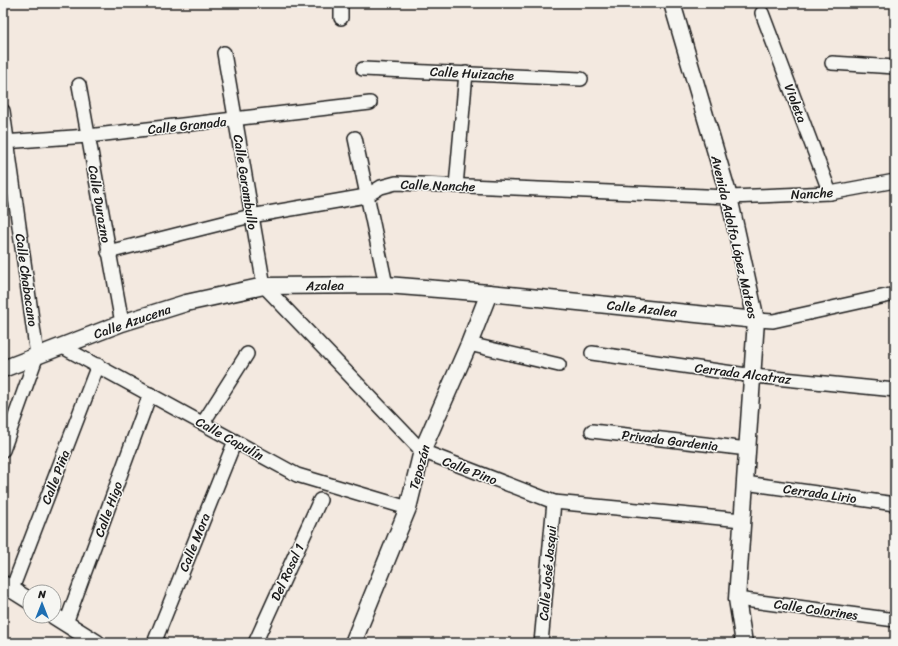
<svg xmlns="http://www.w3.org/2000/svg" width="898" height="646" font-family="Sriracha,sans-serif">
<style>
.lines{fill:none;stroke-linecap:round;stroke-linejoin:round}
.minor-casing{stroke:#1c1c1c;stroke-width:16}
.tertiary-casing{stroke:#1c1c1c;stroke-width:19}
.minor{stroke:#f6f6f2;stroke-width:13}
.tertiary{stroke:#f6f6f2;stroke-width:16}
.labels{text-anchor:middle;stroke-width:3;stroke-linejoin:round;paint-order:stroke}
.street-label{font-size:13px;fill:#1c1c1c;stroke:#f6f6f2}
</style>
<rect width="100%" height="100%" fill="#f3e9e0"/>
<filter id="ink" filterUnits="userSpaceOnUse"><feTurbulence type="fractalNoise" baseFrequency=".025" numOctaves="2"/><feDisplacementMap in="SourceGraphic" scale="8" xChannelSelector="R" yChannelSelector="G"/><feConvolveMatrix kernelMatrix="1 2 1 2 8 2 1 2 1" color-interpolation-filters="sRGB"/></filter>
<g filter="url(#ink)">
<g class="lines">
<g class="minor-casing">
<g id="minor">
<path d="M341,3V18"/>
<path d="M762,13L830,193"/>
<path d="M224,53L264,286L422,451L554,502L742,520"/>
<path d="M832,63L895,67"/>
<path d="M363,69L581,79"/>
<path d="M79,85L122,323"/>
<path d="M3,111L37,355L3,450"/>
<path d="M355,138L386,285"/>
<path d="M3,142L88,136L370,103"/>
<path d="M456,186L466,73"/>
<path d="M108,252L251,216L366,196L381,187L396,183L729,197L830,193L895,181"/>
<path d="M756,320L773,321L895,294"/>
<path d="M469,344L559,365"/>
<path d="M61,346L297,475L408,508"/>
<path d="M592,353L754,376L895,390"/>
<path d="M203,423L247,354"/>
<path d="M592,431L748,449"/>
<path d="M745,483L895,504"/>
<path d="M12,589L98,365"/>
<path d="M737,599L895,620"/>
<path d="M66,623L150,394"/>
<path d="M154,643L235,441"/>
<path d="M255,643L320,500"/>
<path d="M541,643L554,502"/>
</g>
</g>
<g class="tertiary-casing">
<g id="tertiary">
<path d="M672,3L729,197L756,320L737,599L744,643"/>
<path d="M3,369L122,323L186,303L264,286L386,285L489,293L756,320"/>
<path d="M3,584L30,601"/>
<path d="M54,616L97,643"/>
<path d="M353,643L408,508L422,451L469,344L489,293"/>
</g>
</g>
<use href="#minor" class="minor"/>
<use href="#tertiary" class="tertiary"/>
</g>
</g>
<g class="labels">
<g class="street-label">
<text transform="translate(472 73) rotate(3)" y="5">Calle Huizache</text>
<text transform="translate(796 103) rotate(69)" y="5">Violeta</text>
<text transform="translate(187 125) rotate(-6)" y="5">Calle Granada</text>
<text transform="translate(246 182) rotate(81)" y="5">Calle Garambullo</text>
<text transform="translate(438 185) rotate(2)" y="5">Calle Nanche</text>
<text transform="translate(812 193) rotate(-3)" y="5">Nanche</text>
<text transform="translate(100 204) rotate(80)" y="5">Calle Durazno</text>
<text transform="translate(735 237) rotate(77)" y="5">Avenida Adolfo López Mateos</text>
<text transform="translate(27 280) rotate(82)" y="5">Calle Chabacano</text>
<text transform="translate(325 285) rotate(-1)" y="5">Azalea</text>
<text transform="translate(642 308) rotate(6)" y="5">Calle Azalea</text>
<text transform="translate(132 321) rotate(-19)" y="5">Calle Azucena</text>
<text transform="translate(743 373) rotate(7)" y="5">Cerrada Alcatraz</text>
<text transform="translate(230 438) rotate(29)" y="5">Calle Capulín</text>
<text transform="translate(670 440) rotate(7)" y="5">Privada Gardenia</text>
<text transform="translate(419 467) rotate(-74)" y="5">Tepozán</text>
<text transform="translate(470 470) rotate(21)" y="5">Calle Pino</text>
<text transform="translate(55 477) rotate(-69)" y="5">Calle Piña</text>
<text transform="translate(820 493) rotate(8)" y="5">Cerrada Lirio</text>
<text transform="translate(108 509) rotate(-70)" y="5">Calle Higo</text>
<text transform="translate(194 542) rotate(-68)" y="5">Calle Mora</text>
<text transform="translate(287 572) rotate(-65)" y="5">Del Rosal 1</text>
<text transform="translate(547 573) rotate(-85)" y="5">Calle José Jasqui</text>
<text transform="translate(816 609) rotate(8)" y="5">Calle Colorines</text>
</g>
</g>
<rect width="898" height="646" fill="none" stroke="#f6f6f2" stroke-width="16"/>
<rect x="8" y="8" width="882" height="630" fill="none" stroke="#1c1c1c" stroke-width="1.5" filter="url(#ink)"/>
<g transform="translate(42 604)"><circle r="19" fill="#f6f6f2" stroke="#9f9f9c"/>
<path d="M0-3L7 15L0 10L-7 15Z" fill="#1f6fb2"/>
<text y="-6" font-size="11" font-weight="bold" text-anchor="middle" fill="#1c1c1c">N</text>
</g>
</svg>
